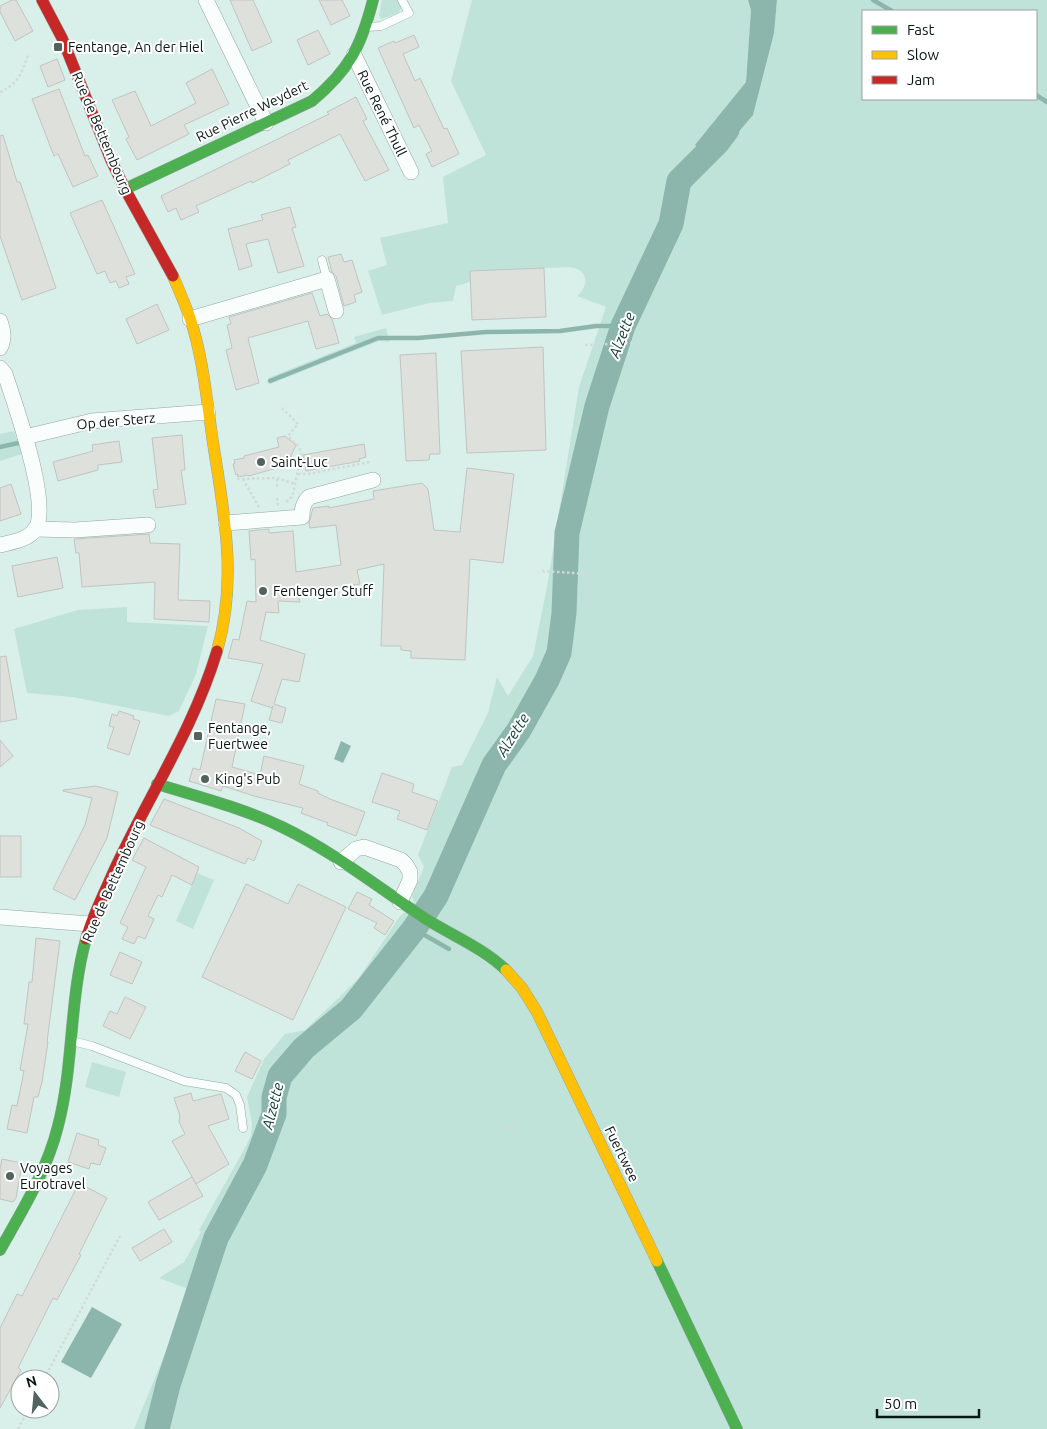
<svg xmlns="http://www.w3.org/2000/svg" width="1047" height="1429" font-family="Ubuntu,sans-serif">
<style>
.green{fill:#c0e3d9;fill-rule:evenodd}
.water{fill:#8cb6ab}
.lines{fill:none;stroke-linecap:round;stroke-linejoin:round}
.stream{stroke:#8cb6ab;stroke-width:4.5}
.river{stroke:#8cb6ab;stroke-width:25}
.building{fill:#dee0dc;stroke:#c1c4c1}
.lane-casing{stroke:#93a6a0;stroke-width:9}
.street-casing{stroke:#93a6a0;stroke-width:16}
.fast-casing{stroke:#93a6a0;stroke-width:12}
.slow-casing{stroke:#93a6a0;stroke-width:12}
.jam-casing{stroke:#93a6a0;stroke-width:12}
.path{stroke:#d2dad8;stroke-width:2.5;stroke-dasharray:2.5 2.5;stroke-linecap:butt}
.lane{stroke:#f9fdfc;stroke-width:8}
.street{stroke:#f9fdfc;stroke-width:15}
.fast{stroke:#4caf50;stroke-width:11}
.slow{stroke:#ffc107;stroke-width:11}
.jam{stroke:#c62828;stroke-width:11}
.poi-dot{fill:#50635e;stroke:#fff;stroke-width:2}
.labels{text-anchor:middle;stroke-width:4;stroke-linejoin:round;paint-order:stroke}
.poi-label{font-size:14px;fill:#071713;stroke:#fff;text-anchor:start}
.street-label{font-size:14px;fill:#071713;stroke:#fff}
.water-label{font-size:15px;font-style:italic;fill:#144036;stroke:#fff}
</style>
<rect width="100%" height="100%" fill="#d8f0e9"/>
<g class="green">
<path d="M382,0H399L401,9L398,13L382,19L379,16Z"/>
<path d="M472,0H748L751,10L746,82L696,145L713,162L774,33L777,0H1047V1429H134L191,1290L159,1278L184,1262L201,1232L199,1230L246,1146L251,1135L252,1123L247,1097L264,1059L285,1034L305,1030L358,979L400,916L415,905L412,896L424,867L418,855L452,767L462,765L488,713L497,677L508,696L533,656L547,587L579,387L606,307L577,296C591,284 587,269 569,267L470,271V282L456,286L453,301L429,303L382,315L368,271L387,265L380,238L448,223L443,177L486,155L451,81ZM863,11H1036V99H863Z"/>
<path d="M386,328L390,342L379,341L270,384L268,378L356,343L354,337Z"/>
<path d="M14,431L22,454L0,461V434Z"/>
<path d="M127,607V622L208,626L196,674L179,711L169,716L72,697L27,693L14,629L78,610Z"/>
<path d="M197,873L214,880L193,929L176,921Z"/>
<path d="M92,1062L126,1072L119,1097L85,1087Z"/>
</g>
<g class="water">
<path d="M748,0H777L774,33L753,115L713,162L695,145L746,82L751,10Z"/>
<path d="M341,741L351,746L343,763L334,759Z"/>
<path d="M92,1307L122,1324L91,1378L61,1362Z"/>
</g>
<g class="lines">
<g class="stream">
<path d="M873,0L892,11"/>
<path d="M1036,95L1047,102"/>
<path d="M270,381L378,338H418L486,332L560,331L596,326H623"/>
<path d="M0,447L18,443"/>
<path d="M414,929L449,949"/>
</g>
<path class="river" d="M157,1429L168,1385L216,1238L255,1165L274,1114V1097L280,1076L304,1048L351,1009L414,929L436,896L494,765L519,730L547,680L559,653L564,613L567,533L597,406L623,326L671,224L679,181L717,143L727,130"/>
</g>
<g class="building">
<path d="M12,0H16L33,31L15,41L0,12V6Z"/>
<path d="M230,0H253L272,42L252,51Z"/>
<path d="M319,0H342L350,16L331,25Z"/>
<path d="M318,30L330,54L308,65L297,40Z"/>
<path d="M414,35L419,47L403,54L415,81L420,78L444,129L447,128L459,154L432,167L426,154L432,151L419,125L414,128L378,48L394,41L395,43Z"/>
<path d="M57,59L65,80L48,87L40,66Z"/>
<path d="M212,69L229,104L184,125L189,134L137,160L126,139L129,137L112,100L135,91L151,126L196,103L186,83Z"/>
<path d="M59,89L85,156L88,155L98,176L73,187L58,154L54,156L32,99Z"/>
<path d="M356,97L367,119L363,121L389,170L365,181L340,134L288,160L290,164L252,183L251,181L196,206L199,212L181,220L176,208L168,212L161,196L329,114L327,112Z"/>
<path d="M3,135L17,182H20L56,288L22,300L0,236V136Z"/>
<path d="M102,200L135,274L126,277L129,284L119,288L116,281L110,283L105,271L97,274L70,213Z"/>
<path d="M290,207L296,227L292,228L304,266L278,273L268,239L246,244L252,266L239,270L228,229L263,220L261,215Z"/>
<path d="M341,254L344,262L352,260L362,292L354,295L356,302L344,306L336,276L332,272L328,257Z"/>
<path d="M544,268L546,317L472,320L470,271Z"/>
<path d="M312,293L320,316L327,314L332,319L339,343L316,349L308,321L248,338L259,383L236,390L226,350L232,348L227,325L231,324L229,317Z"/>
<path d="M157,304L169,330L137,344L126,319Z"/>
<path d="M543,347L546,450L467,453L461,351Z"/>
<path d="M436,353L440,454H430L429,460L406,461L400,355Z"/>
<path d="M182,435L185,470H181L186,504L156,508L153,490L158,489L152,438Z"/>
<path d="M285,436L296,445L287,465L249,476L248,475L238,477V474L236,475L233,464L235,463L234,460L244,458V456L279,447L277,438Z"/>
<path d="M119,441L122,462L98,465V470L58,481L53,462L93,451L92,445Z"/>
<path d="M364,444L366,457L359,459L360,461L306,471L303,455Z"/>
<path d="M467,468L514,474L503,563L470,559L465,660L411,658V651L401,650V646H381L384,564L357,570L360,584L298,594L300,602L278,601L279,613L266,612L260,640L305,654L299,682L282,679L274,704L286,708L282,723L269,720L273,706L272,708L251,701L263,664L228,658L233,639L239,640L247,601L256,602L255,559L251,560L249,531L269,529V533L293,531L296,572L341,565L336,525L310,528L309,523L313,508L329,506V508L374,499L373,491L422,483L428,489L434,530L460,532Z"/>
<path d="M11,484L21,514L0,521V488Z"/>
<path d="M149,534L150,543L180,544L178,600L210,601L209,622L154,619L155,582L82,587L79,553H76L74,539Z"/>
<path d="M57,557L63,588L18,597L12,566Z"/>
<path d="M6,656L17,719L0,722V657Z"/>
<path d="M216,699L245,704L232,767L260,775L264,756L304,766L299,784L318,791V793L330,799L365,812L356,836L327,825L328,823L301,813L303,808L254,796L223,786L221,791L189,781L193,768L200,770Z"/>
<path d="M119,711L134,716L133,719L140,721L129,755L107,748L114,727L109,726L112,714L117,716Z"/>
<path d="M0,740L13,756L0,767Z"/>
<path d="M382,773L414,784L412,792L438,801L427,830L397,819L400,811L372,802Z"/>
<path d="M96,786L118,792L107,838L75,900L53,889L85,825L92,798L63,791V790Z"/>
<path d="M164,799L239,828L262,841L254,861L248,858L245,864L150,825Z"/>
<rect x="0" y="836" width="21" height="41"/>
<path d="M144,838L199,867L192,885L172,875L162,897L158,895L148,916L154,919L145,939L138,936L134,944L122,939L128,927L120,923L146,867L132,860Z"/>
<path d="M246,884L288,904L298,884L346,907L293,1020L202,977Z"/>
<path d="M357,892L372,899L369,905L394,921L385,935L374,928L377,923L348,909Z"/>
<path d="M36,938L60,941L47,1042H48L42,1082L38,1097H34L27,1133L7,1129L12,1105L17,1106L24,1071L20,1070L28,1024H24L29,982H32Z"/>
<path d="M120,952L142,962L132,984L110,975Z"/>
<path d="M125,997L146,1007L130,1039L103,1026L110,1011L117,1014Z"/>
<path d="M245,1052L261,1061L252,1079L235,1071Z"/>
<path d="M191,1093L193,1101L221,1094L229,1119L208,1126L229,1164L196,1184L172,1141L185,1134L179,1122L180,1116L174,1098Z"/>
<path d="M77,1133L99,1140L98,1145L106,1148L100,1165L91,1163L89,1169L68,1162Z"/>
<path d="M2,1159L22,1163L16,1198L13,1202L0,1199V1169Z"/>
<path d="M192,1177L203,1196L159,1220L148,1202Z"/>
<path d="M79,1183L107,1198L79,1254L81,1255L57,1300L53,1298L18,1368L21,1370L0,1408V1328L17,1294L22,1296Z"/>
<path d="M164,1229L172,1242L140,1261L132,1248Z"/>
</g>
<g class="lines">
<g class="lane-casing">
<g id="lane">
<path d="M368,27L381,26L409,13L402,0"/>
<path d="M322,260L327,279"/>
<path d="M72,1041L92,1046L184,1081L226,1088L236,1095L240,1105L243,1128"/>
</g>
</g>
<g class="street-casing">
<g id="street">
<path d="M206,0L266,123"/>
<path d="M354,55L411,172"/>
<path d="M190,319L327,279L336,311"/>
<path d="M0,321C3,331 5,338 0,348"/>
<path d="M0,368L5,374C14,402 52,506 35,530C27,540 12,542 0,545"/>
<path d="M25,437L92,421L208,412"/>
<path d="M226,523L302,517C302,508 303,504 309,497L373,480"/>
<path d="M35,529L75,530L148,525"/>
<path d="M341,862L356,849L364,847L401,860L406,865L410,872V880L400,902"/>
<path d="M0,917L90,924"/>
</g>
</g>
<g class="fast-casing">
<g id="fast">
<path d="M125,189L312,101C349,70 361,47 373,0"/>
<path d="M157,784C199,797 243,808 282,827C334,852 379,888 426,919C453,936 483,948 506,970"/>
<path d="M0,1250C22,1211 47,1171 58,1126C74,1065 69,1000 86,939"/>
<path d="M657,1261L737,1429"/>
</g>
</g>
<g class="slow-casing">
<g id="slow">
<path d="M173,276C179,290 185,304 190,318C204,360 207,405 214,449C225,518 237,582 217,651"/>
<path d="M506,970L522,988L537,1012L657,1261"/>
</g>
</g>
<g class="jam-casing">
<g id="jam">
<path d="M42,0L62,38L111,160L125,189L173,276"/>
<path d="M86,939C92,917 103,896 112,875C146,800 193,731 217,651"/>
</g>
</g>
<g class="path">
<path d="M0,92C19,83 21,74 28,55"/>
<path d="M585,345L636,343"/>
<path d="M282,408L298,424L288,436L299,447L301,455L293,494L290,499L284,503"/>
<path d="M298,474H308L370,462"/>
<path d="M237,479L277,478L295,484"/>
<path d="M243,479L259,507"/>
<path d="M277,479V487"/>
<path d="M277,498L278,506"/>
<path d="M542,571L590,574"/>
<path d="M504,1128L516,1129"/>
<path d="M44,1379L120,1236"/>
<path d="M18,1429L29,1409"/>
</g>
<use href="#lane" class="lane"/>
<use href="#street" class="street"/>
<use href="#fast" class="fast"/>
<use href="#slow" class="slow"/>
<use href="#jam" class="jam"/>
</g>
<g class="poi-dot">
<rect x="53" y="42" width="10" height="10" rx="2.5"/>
<circle cx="261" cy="462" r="5"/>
<circle cx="263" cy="591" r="5"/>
<rect x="193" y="731" width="10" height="10" rx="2.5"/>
<circle cx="205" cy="779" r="5"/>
<circle cx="10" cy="1176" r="5"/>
</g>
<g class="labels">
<g class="poi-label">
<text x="68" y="52">Fentange, An der Hiel</text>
<text x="271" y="467">Saint-Luc</text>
<text x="273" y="596">Fentenger Stuff</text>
<text x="208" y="733">Fentange,<tspan x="208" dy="16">Fuertwee</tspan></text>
<text x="215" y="784">King's Pub</text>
<text x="20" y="1173">Voyages<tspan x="20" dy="16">Eurotravel</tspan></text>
</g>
<g class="street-label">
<text transform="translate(252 111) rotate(-26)" y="5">Rue Pierre Weydert</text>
<text transform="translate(382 113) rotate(64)" y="5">Rue René Thull</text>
<text transform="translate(102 133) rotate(67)" y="5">Rue de Bettembourg</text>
<text transform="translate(116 421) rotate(-5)" y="5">Op der Sterz</text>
<text transform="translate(113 881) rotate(-66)" y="5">Rue de Bettembourg</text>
<text transform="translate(622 1154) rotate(64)" y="5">Fuertwee</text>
</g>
<g class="water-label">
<text transform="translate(622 335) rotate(-69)" y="5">Alzette</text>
<text transform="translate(513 735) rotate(-58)" y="5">Alzette</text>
<text transform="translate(273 1106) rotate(-76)" y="5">Alzette</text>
</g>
</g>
<rect x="862" y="10" width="175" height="90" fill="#ffffff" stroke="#9ca2a1"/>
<rect x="872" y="26" width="25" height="8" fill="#4caf50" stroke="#9ca2a1"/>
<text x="907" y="35" font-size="15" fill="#071713">Fast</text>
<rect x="872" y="51" width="25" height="8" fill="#ffc107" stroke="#9ca2a1"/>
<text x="907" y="60" font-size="15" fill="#071713">Slow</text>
<rect x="872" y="76" width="25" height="8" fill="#c62828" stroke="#9ca2a1"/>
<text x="907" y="85" font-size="15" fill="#071713">Jam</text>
<g transform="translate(35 1394) rotate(344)"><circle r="24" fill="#ffffff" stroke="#9ca2a1"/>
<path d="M0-4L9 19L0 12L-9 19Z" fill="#50635e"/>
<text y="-8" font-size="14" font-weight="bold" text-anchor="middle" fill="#071713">N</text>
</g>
<path d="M877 1409v8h102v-8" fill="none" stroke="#071713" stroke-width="2.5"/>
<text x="884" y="1409" font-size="15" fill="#071713" stroke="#ffffff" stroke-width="4" paint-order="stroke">50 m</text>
</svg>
